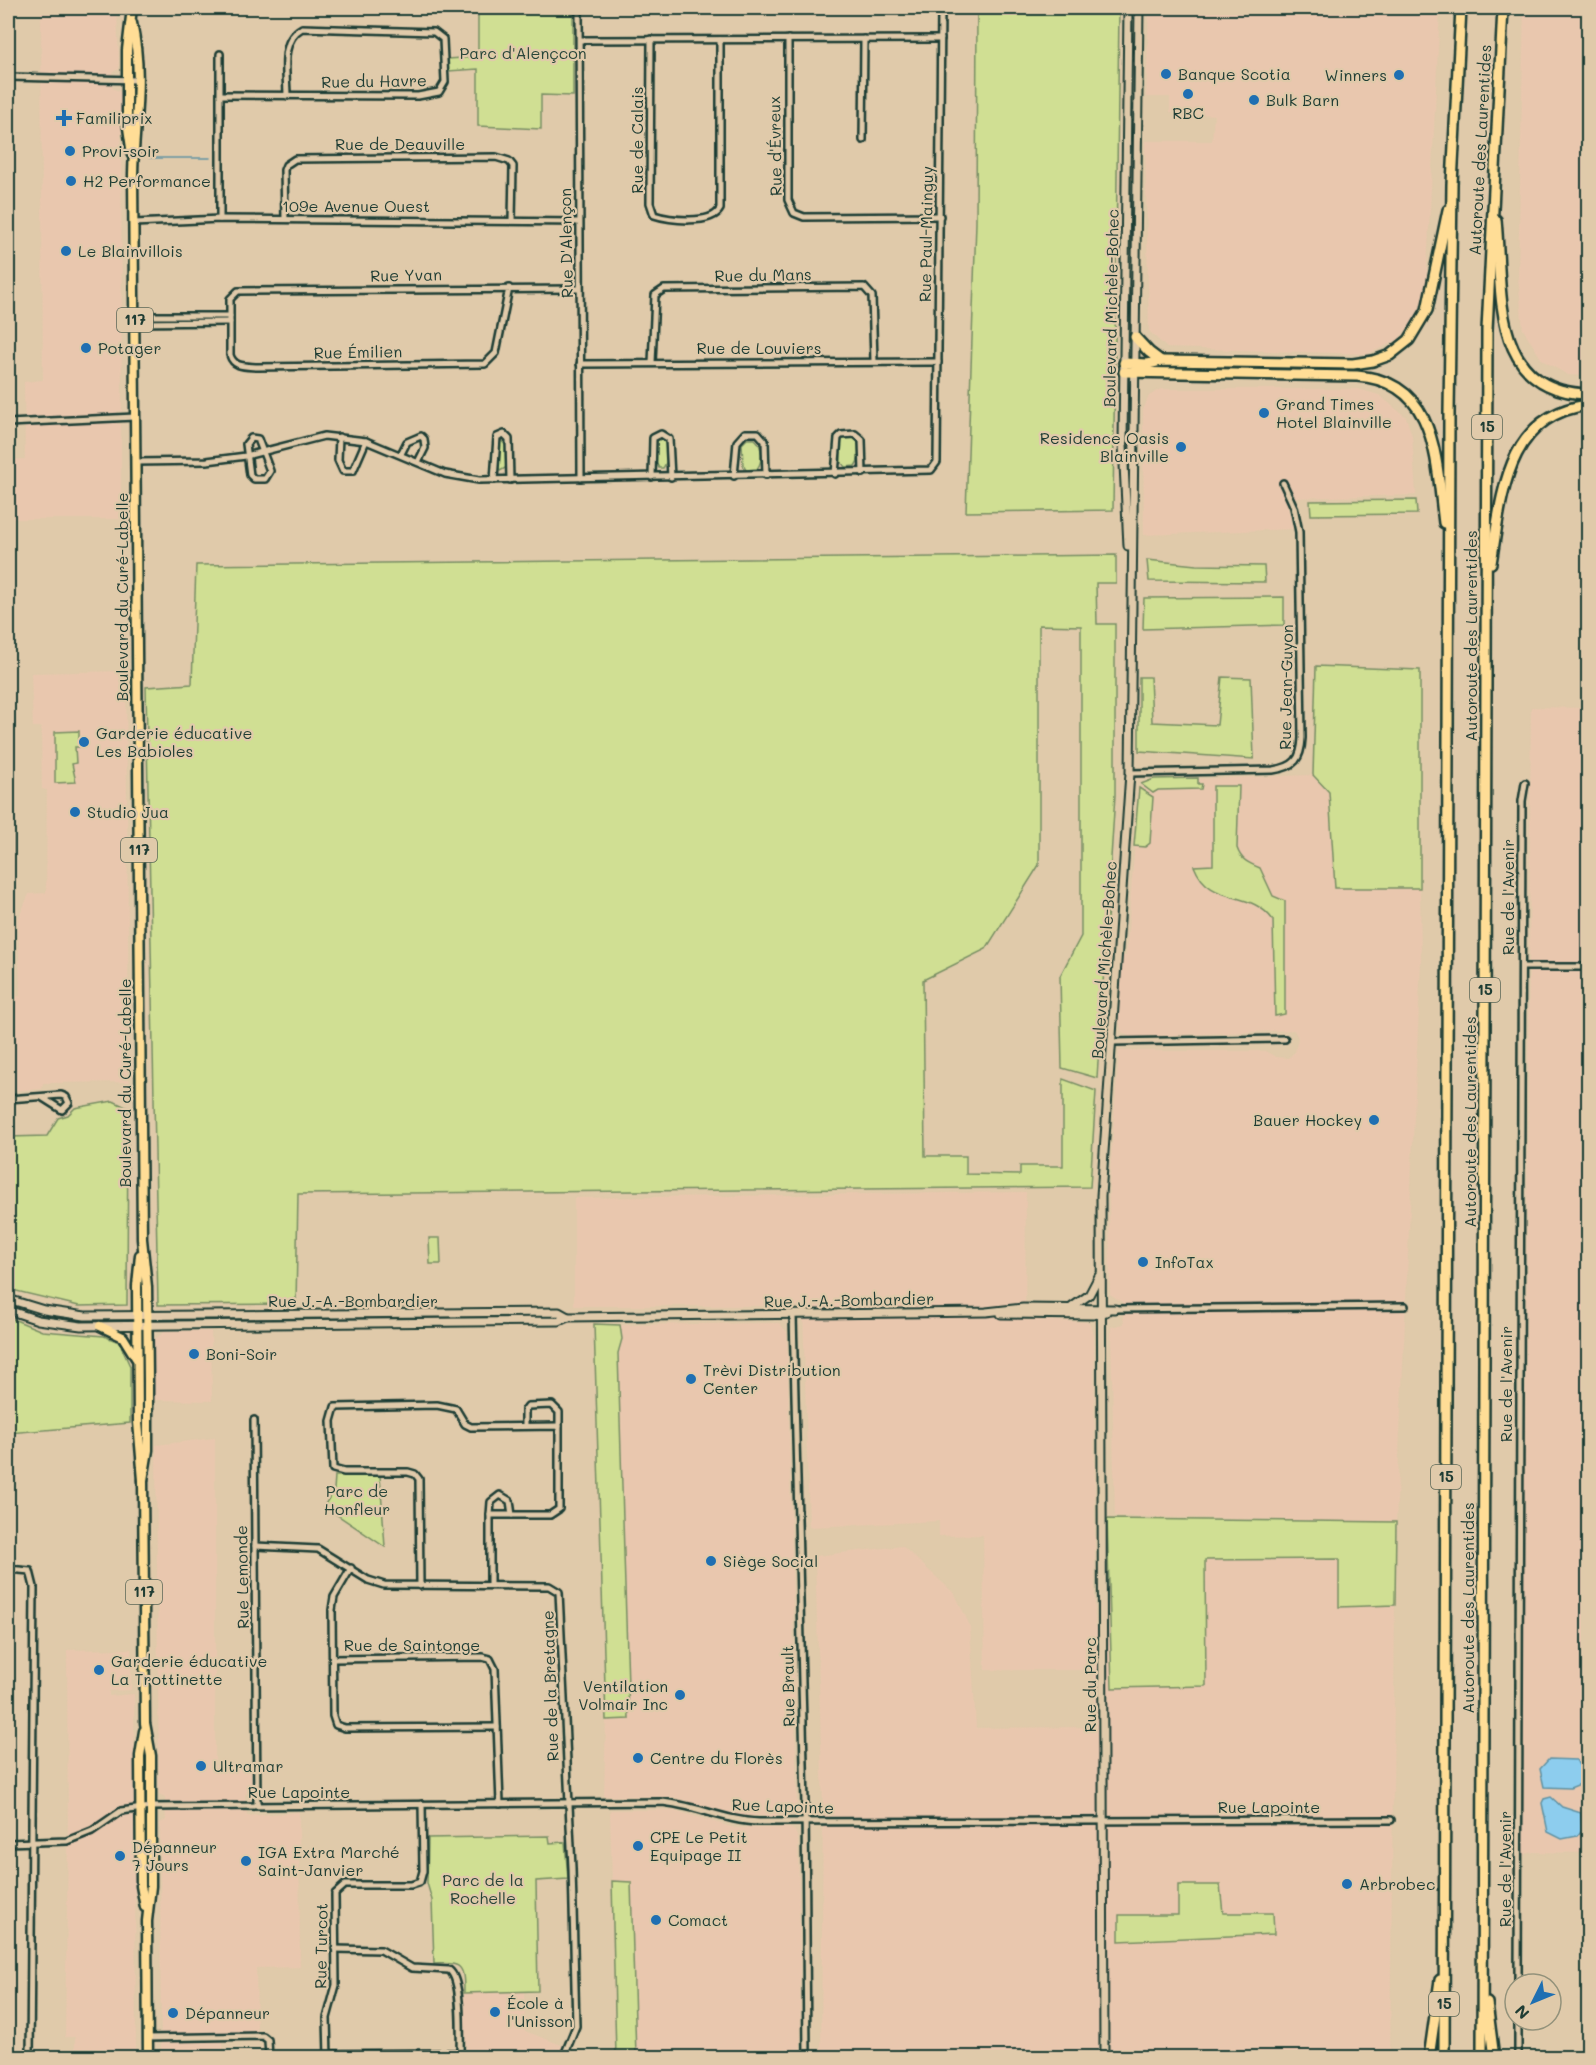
<svg xmlns="http://www.w3.org/2000/svg" width="1596" height="2065" font-family="Mali,sans-serif">
<style>
.built{fill:#e9c7ae}
.green{fill:#d0df93;stroke:#788e64;stroke-width:1.5}
.water{fill:#8dcdee;stroke:#6193a4;stroke-width:1.5}
.lines{fill:none;stroke-linecap:round;stroke-linejoin:round}
.stream{stroke:#6193a4;stroke-width:1.5}
.minor-casing{stroke:#1f3d34;stroke-width:10}
.tertiary-casing{stroke:#1f3d34;stroke-width:11}
.primary-casing{stroke:#1f3d34;stroke-width:13}
.motorway-casing{stroke:#1f3d34;stroke-width:14}
.minor{stroke:#e0caaa;stroke-width:5}
.tertiary{stroke:#e0caaa;stroke-width:7}
.primary{stroke:#ffdd96;stroke-width:8}
.motorway{stroke:#ffdd96;stroke-width:9}
.poi-dot{fill:#1f6fb2;stroke:#e0caaa;stroke-width:2}
.labels{text-anchor:middle;stroke-width:4.5;stroke-linejoin:round;paint-order:stroke}
.shield{fill:#e0caaa;stroke:#596757;stroke-width:1.5}
.shield-label{font-size:15px;font-weight:bold;fill:#1f3d34}
.park-label{font-size:16px;fill:#284539;stroke:#e0caaa}
.poi-label{font-size:16px;fill:#1f3d34;stroke:#e0caaa;text-anchor:start}
.street-label{font-size:16px;fill:#1f3d34;stroke:#e0caaa}
</style>
<rect width="100%" height="100%" fill="#e0caaa"/>
<filter id="ink" filterUnits="userSpaceOnUse"><feTurbulence type="fractalNoise" baseFrequency=".0167" numOctaves="2"/><feDisplacementMap in="SourceGraphic" scale="12" xChannelSelector="R" yChannelSelector="G"/><feConvolveMatrix kernelMatrix="1 2 1 2 8 2 1 2 1" color-interpolation-filters="sRGB"/></filter>
<g filter="url(#ink)">
<g class="built">
<path d="M41,8H117L119,69L112,72V88L121,92L122,411L117,412V424H121V519H8V460L25,459L24,382L43,380Z"/>
<path d="M1149,8H1440L1426,289L1416,319L1398,340L1368,354L1167,348L1149,331L1145,141H1212L1214,115L1170,112V97H1146Z"/>
<path d="M1524,8H1588V376L1568,375L1542,360L1523,329L1518,277Z"/>
<path d="M1161,389H1358L1379,395L1406,417L1412,436L1416,495L1286,498L1293,529L1144,535L1143,410L1149,396Z"/>
<path d="M126,671L129,1066L127,1073L130,1082L43,1083L42,1089L8,1091V997L20,996L18,919L29,894L46,893L47,790L42,789L41,727H33L31,673Z"/>
<path d="M1531,707L1588,708V1185H1581L1580,1206H1588V1853L1533,1852L1525,1854L1522,1859Z"/>
<path d="M1313,775L1329,792L1335,888H1420L1421,960L1396,1522L1115,1516L1111,1327L1124,1324L1122,1302L1110,1294L1109,1189L1119,1051H1265L1276,1057L1288,1058L1295,1052L1298,1038L1294,1030L1130,1037L1122,1032L1118,1017L1122,956H1126L1139,790L1146,781Z"/>
<path d="M1026,1192L1025,1320L1089,1322L1094,1335L1095,1626L1114,1629L1206,1686L1205,1560L1339,1559V1607L1395,1605L1390,2057H821L823,1807L815,1556L902,1546L955,1594L970,1626L976,1728L1095,1727L1094,1670H985L983,1535L939,1536V1521L809,1527L803,1306H574V1198Z"/>
<path d="M779,1323L787,1332L797,1810L788,1816H742L672,1797L604,1796L606,1720L629,1719L618,1353L622,1339L620,1325Z"/>
<path d="M165,1331H211L212,1401L154,1400V1340Z"/>
<path d="M215,1438V1765L252,1766L251,1793L245,1794L247,1816L299,1812L300,1967L256,1968L257,2032H222L224,2057H161L160,1823L166,1820L165,1797L159,1794L156,1445Z"/>
<path d="M131,1649V1690L109,1691V1696L134,1694L136,2057H75V2037H65L68,1843L67,1650Z"/>
<path d="M610,1810H673L735,1828H789L795,1831L798,1839L801,2057H636L631,1882L612,1881Z"/>
<path d="M524,1991L525,2031L564,2046L558,2057H466L464,1993Z"/>
</g>
<g class="green">
<path d="M478,8H573V96L541,95V129L478,126V69L448,71L447,59L478,57Z"/>
<path d="M977,8H1119L1113,510L966,512L976,223Z"/>
<path d="M660,437L666,444L667,461L663,468H659L656,463L655,443Z"/>
<path d="M845,437H854C861,443 861,458 855,466L845,467L841,462L840,442Z"/>
<path d="M747,439H755C763,446 763,461 757,469L746,470L743,465L742,444Z"/>
<path d="M501,440L507,447V467L500,471L497,466L498,442Z"/>
<path d="M1416,500L1417,514L1311,515L1310,501Z"/>
<path d="M1116,555V583H1096L1097,624H1115V795L1097,1078L1062,1068L1060,976L1081,936V626L1039,625V865L986,949L923,980L925,1156H966V1174L1020,1175V1166H1063V1079L1096,1091L1090,1187L298,1194L296,1304L158,1305L146,687L192,684L196,565Z"/>
<path d="M1147,560L1196,565L1264,566L1265,582L1149,581Z"/>
<path d="M1284,597V625L1143,629L1144,598Z"/>
<path d="M1316,666L1420,670V888H1335L1329,792L1313,775Z"/>
<path d="M1139,677H1150L1152,722L1217,725L1222,677L1251,678L1254,759L1139,751Z"/>
<path d="M79,731V747H75L76,763L72,764L76,782L55,783V732Z"/>
<path d="M1198,778V784H1202L1201,789L1158,790L1153,793L1141,784L1154,779Z"/>
<path d="M1213,786H1239L1237,848C1241,860 1248,863 1260,868L1273,896L1285,901V1014L1275,1016L1273,920C1250,888 1210,907 1194,866L1213,865Z"/>
<path d="M1139,788L1153,797L1150,843L1145,847L1134,846Z"/>
<path d="M113,1101L128,1108L127,1305L79,1306L8,1289V1137L47,1136L58,1118L68,1115L75,1108Z"/>
<path d="M429,1238H440L441,1264H430Z"/>
<path d="M8,1317L42,1331L104,1336L119,1342L130,1366V1423L8,1433Z"/>
<path d="M594,1324L620,1325L622,1339L618,1353L629,1719L606,1720Z"/>
<path d="M335,1476H380L385,1547L324,1506L334,1490Z"/>
<path d="M1107,1519L1396,1522L1395,1605L1339,1607V1559L1205,1560L1206,1686L1112,1688Z"/>
<path d="M549,1836L550,1843L565,1842L568,1879L536,1881L538,1991L464,1993C464,1965 462,1962 434,1964L432,1900L427,1883L428,1838Z"/>
<path d="M612,1881L631,1882L636,2057H616Z"/>
<path d="M1178,1885H1220L1223,1913H1273L1274,1934L1119,1941V1915H1178Z"/>
</g>
<g class="water">
<path d="M1549,1759L1576,1760L1581,1769L1580,1784L1570,1788L1544,1787L1540,1769Z"/>
<path d="M1551,1797L1562,1807L1581,1813L1582,1830L1577,1836L1562,1839L1548,1832L1542,1803L1544,1799Z"/>
</g>
<g class="lines">
<path class="stream" d="M149,158H210"/>
<g class="minor-casing">
<g id="minor">
<path d="M579,8L581,478"/>
<path d="M651,39L650,203L654,215C669,220 712,225 720,209V40"/>
<path d="M788,39V200L794,213L804,217L940,216"/>
<path d="M580,40L941,39"/>
<path d="M220,54V219"/>
<path d="M8,77L138,80"/>
<path d="M220,95L418,96L439,92L445,82L443,39L434,32L302,28C279,41 287,72 287,96"/>
<path d="M863,140L864,39"/>
<path d="M285,219L284,170L286,165L295,159L496,157L509,161L513,166L512,221"/>
<path d="M134,223L220,219L579,222"/>
<path d="M509,288L496,353L485,364L258,367C246,366 234,368 230,355V299L238,291L580,289"/>
<path d="M135,316H230"/>
<path d="M135,323L230,322"/>
<path d="M652,363L655,295L664,289L864,287L872,296L874,361"/>
<path d="M580,364L938,362"/>
<path d="M8,423L135,417"/>
<path d="M339,437L338,460L343,471H353L366,441"/>
<path d="M251,438L258,439L270,471L265,479H254L250,475L246,444Z"/>
<path d="M401,454L407,442L421,436L424,439L425,448L418,462"/>
<path d="M136,462L207,461L246,456L324,436L366,441L445,474L479,480L931,470L937,462L941,8"/>
<path d="M835,474L838,438L841,435L855,434L862,440L863,473"/>
<path d="M734,476L737,442L745,433H758L765,441L766,475"/>
<path d="M652,477L653,438L661,434L669,439L671,477"/>
<path d="M494,480L497,437L504,434L509,439L510,480"/>
<path d="M1130,773L1273,770C1295,767 1301,759 1302,738L1299,532L1294,507L1283,483"/>
<path d="M8,829V864"/>
<path d="M1522,967H1588"/>
<path d="M1112,1042L1285,1039"/>
<path d="M8,1099L61,1095L66,1097L69,1103L62,1110L43,1098"/>
<path d="M1115,1309L1405,1306"/>
<path d="M793,1315L805,1805L807,2058"/>
<path d="M254,1420L257,1805"/>
<path d="M525,1425V1410L528,1406L552,1405L559,1412V1426"/>
<path d="M490,1515L491,1502L500,1495L510,1501L512,1515"/>
<path d="M255,1546L318,1549L368,1580L384,1585L549,1586L559,1592L572,1868L576,2026L563,2058"/>
<path d="M351,1568L334,1597L332,1610L333,1716L336,1725L345,1728L497,1727"/>
<path d="M8,1569L30,1571L34,1587L30,2058"/>
<path d="M420,1586L419,1479L415,1474L408,1472H344L333,1469L331,1421L335,1407L437,1405L456,1409L465,1424L471,1427L559,1426V1509L550,1515H490V1585"/>
<path d="M333,1659L482,1657L490,1659L495,1669L500,1804"/>
<path d="M8,1843L67,1841L92,1831L121,1811L151,1807L660,1802C694,1804 724,1821 759,1822L1391,1820"/>
<path d="M335,1949L381,1950L412,1968L449,1970C463,1980 460,2039 460,2058"/>
<path d="M1518,1984L1522,801L1525,783"/>
<path d="M147,2038L263,2036L268,2040L269,2058"/>
<path d="M328,2054L460,2053"/>
<path d="M328,2058L327,2018L336,1985L335,1894L345,1885H411L420,1882L423,1871L422,1804"/>
<path d="M1518,2058V2020"/>
</g>
</g>
<g class="tertiary-casing">
<g id="tertiary">
<path d="M1128,8L1123,444L1128,546"/>
<path d="M8,1299L44,1310L85,1316L559,1312L568,1317"/>
<path d="M1072,1307L1089,1295L1099,1276"/>
<path d="M8,1310L38,1320L81,1326L559,1321L568,1317L986,1312L1023,1308L1115,1309"/>
<path d="M1001,1314L1093,1315L1106,1312"/>
<path d="M1104,2058L1101,1196L1130,773L1139,8"/>
</g>
</g>
<g class="primary-casing">
<g id="primary">
<path d="M132,23C144,77 134,122 133,175L142,1239L147,1287L148,1381V1450L143,1480"/>
<path d="M132,155L127,121V50L132,8"/>
<path d="M140,1255L137,1286L138,1422L143,1480L145,1723L151,1756V1886L147,1921L148,2058"/>
<path d="M100,1326L123,1337L136,1358"/>
<path d="M144,1731L140,1756L141,1886L145,1907"/>
</g>
</g>
<g class="motorway-casing">
<g id="motorway">
<path d="M1496,220C1503,291 1489,391 1588,394"/>
<path d="M1135,337L1149,352L1161,361"/>
<path d="M1124,363L1148,364L1161,361L1353,364L1373,361L1390,355L1409,340L1427,310L1448,210"/>
<path d="M1124,372L1357,376C1438,381 1436,462 1444,523"/>
<path d="M1491,563C1502,497 1505,415 1588,405"/>
<path d="M1487,2003L1494,2058"/>
<path d="M1429,2058L1440,1980"/>
<path d="M1444,2058L1449,413L1452,184L1461,8"/>
<path d="M1482,2058L1487,330L1503,8"/>
</g>
</g>
<use href="#minor" class="minor"/>
<use href="#tertiary" class="tertiary"/>
<use href="#primary" class="primary"/>
<use href="#motorway" class="motorway"/>
</g>
</g>
<g class="poi-dot">
<circle cx="1166" cy="74" r="6"/>
<circle cx="1399" cy="75" r="6"/>
<circle cx="1188" cy="94" r="6"/>
<circle cx="1254" cy="100" r="6"/>
<path d="M61 109h6v6h6v6h-6v6h-6v-6h-6v-6h6z"/>
<circle cx="70" cy="151" r="6"/>
<circle cx="71" cy="181" r="6"/>
<circle cx="66" cy="251" r="6"/>
<circle cx="86" cy="348" r="6"/>
<circle cx="1264" cy="413" r="6"/>
<circle cx="1181" cy="447" r="6"/>
<circle cx="84" cy="742" r="6"/>
<circle cx="75" cy="812" r="6"/>
<circle cx="1374" cy="1120" r="6"/>
<circle cx="1143" cy="1262" r="6"/>
<circle cx="194" cy="1354" r="6"/>
<circle cx="691" cy="1379" r="6"/>
<circle cx="711" cy="1561" r="6"/>
<circle cx="99" cy="1670" r="6"/>
<circle cx="680" cy="1695" r="6"/>
<circle cx="638" cy="1758" r="6"/>
<circle cx="201" cy="1766" r="6"/>
<circle cx="638" cy="1846" r="6"/>
<circle cx="120" cy="1856" r="6"/>
<circle cx="246" cy="1861" r="6"/>
<circle cx="1347" cy="1884" r="6"/>
<circle cx="656" cy="1920" r="6"/>
<circle cx="495" cy="2012" r="6"/>
<circle cx="173" cy="2013" r="6"/>
</g>
<g class="labels">
<g class="shield">
<rect x="117" y="308" width="36" height="24" rx="4.5"/>
<rect x="1472" y="415" width="30" height="24" rx="4.5"/>
<rect x="121" y="838" width="36" height="24" rx="4.5"/>
<rect x="1470" y="978" width="30" height="24" rx="4.5"/>
<rect x="1431" y="1465" width="30" height="24" rx="4.5"/>
<rect x="126" y="1580" width="36" height="24" rx="4.5"/>
<rect x="1429" y="1992" width="30" height="24" rx="4.5"/>
</g>
<g class="shield-label">
<text x="135" y="325">117</text>
<text x="1487" y="432">15</text>
<text x="139" y="855">117</text>
<text x="1485" y="995">15</text>
<text x="1446" y="1482">15</text>
<text x="144" y="1597">117</text>
<text x="1444" y="2009">15</text>
</g>
<g class="park-label">
<text x="523" y="59">Parc d'Alençcon</text>
<text x="357" y="1497">Parc de<tspan x="357" dy="18">Honfleur</tspan></text>
<text x="483" y="1886">Parc de la<tspan x="483" dy="18">Rochelle</tspan></text>
</g>
<g class="poi-label">
<text x="1178" y="80">Banque Scotia</text>
<text x="1387" y="81" text-anchor="end">Winners</text>
<text x="1266" y="106">Bulk Barn</text>
<text x="1188" y="119" text-anchor="middle">RBC</text>
<text x="76" y="124">Familiprix</text>
<text x="82" y="157">Provi-soir</text>
<text x="83" y="187">H2 Performance</text>
<text x="78" y="257">Le Blainvillois</text>
<text x="98" y="354">Potager</text>
<text x="1276" y="410">Grand Times<tspan x="1276" dy="18">Hotel Blainville</tspan></text>
<text x="1169" y="444" text-anchor="end">Residence Oasis<tspan x="1169" dy="18">Blainville</tspan></text>
<text x="96" y="739">Garderie éducative<tspan x="96" dy="18">Les Babioles</tspan></text>
<text x="87" y="818">Studio Jua</text>
<text x="1362" y="1126" text-anchor="end">Bauer Hockey</text>
<text x="1155" y="1268">InfoTax</text>
<text x="206" y="1360">Boni-Soir</text>
<text x="703" y="1376">Trèvi Distribution<tspan x="703" dy="18">Center</tspan></text>
<text x="723" y="1567">Siège Social</text>
<text x="111" y="1667">Garderie éducative<tspan x="111" dy="18">La Trottinette</tspan></text>
<text x="668" y="1692" text-anchor="end">Ventilation<tspan x="668" dy="18">Volmair Inc</tspan></text>
<text x="650" y="1764">Centre du Florès</text>
<text x="213" y="1772">Ultramar</text>
<text x="650" y="1843">CPE Le Petit<tspan x="650" dy="18">Equipage II</tspan></text>
<text x="132" y="1853">Dépanneur<tspan x="132" dy="18">7 Jours</tspan></text>
<text x="258" y="1858">IGA Extra Marché<tspan x="258" dy="18">Saint-Janvier</tspan></text>
<text x="1359" y="1890">Arbrobec</text>
<text x="668" y="1926">Comact</text>
<text x="507" y="2009">École à<tspan x="507" dy="18">l'Unisson</tspan></text>
<text x="185" y="2019">Dépanneur</text>
</g>
<g class="street-label">
<text transform="translate(374 81) rotate(-1)" y="6">Rue du Havre</text>
<text transform="translate(637 140) rotate(-90)" y="6">Rue de Calais</text>
<text x="400" y="150">Rue de Deauville</text>
<text transform="translate(775 146) rotate(-91)" y="6">Rue d'Évreux</text>
<text transform="translate(1480 150) rotate(-87)" y="6">Autoroute des Laurentides</text>
<text x="356" y="212">109e Avenue Ouest</text>
<text transform="translate(926 234) rotate(-89)" y="6">Rue Paul-Mainguy</text>
<text transform="translate(566 243) rotate(-91)" y="6">Rue D'Alençon</text>
<text transform="translate(406 275) rotate(-1)" y="6">Rue Yvan</text>
<text transform="translate(763 275) rotate(-1)" y="6">Rue du Mans</text>
<text transform="translate(1111 308) rotate(-89)" y="6">Boulevard Michèle-Bohec</text>
<text x="759" y="354">Rue de Louviers</text>
<text transform="translate(358 352) rotate(-1)" y="6">Rue Émilien</text>
<text transform="translate(122 597) rotate(-90)" y="6">Boulevard du Curé-Labelle</text>
<text transform="translate(1471 636) rotate(-90)" y="6">Autoroute des Laurentides</text>
<text transform="translate(1286 687) rotate(-89)" y="6">Rue Jean-Guyon</text>
<text transform="translate(1508 897) rotate(-90)" y="6">Rue de l'Avenir</text>
<text transform="translate(1104 960) rotate(-86)" y="6">Boulevard Michèle-Bohec</text>
<text transform="translate(125 1083) rotate(-90)" y="6">Boulevard du Curé-Labelle</text>
<text transform="translate(1470 1122) rotate(-90)" y="6">Autoroute des Laurentides</text>
<text transform="translate(849 1300) rotate(-1)" y="6">Rue J.-A.-Bombardier</text>
<text x="353" y="1307">Rue J.-A.-Bombardier</text>
<text transform="translate(1506 1384) rotate(-90)" y="6">Rue de l'Avenir</text>
<text transform="translate(242 1577) rotate(-91)" y="6">Rue Lemonde</text>
<text transform="translate(1468 1608) rotate(-90)" y="6">Autoroute des Laurentides</text>
<text x="412" y="1651">Rue de Saintonge</text>
<text transform="translate(1090 1685) rotate(-90)" y="6">Rue du Parc</text>
<text transform="translate(550 1686) rotate(-92)" y="6">Rue de la Bretagne</text>
<text transform="translate(788 1686) rotate(-91)" y="6">Rue Brault</text>
<text x="299" y="1798">Rue Lapointe</text>
<text transform="translate(783 1806) rotate(2)" y="6">Rue Lapointe</text>
<text x="1269" y="1813">Rue Lapointe</text>
<text transform="translate(1505 1869) rotate(-90)" y="6">Rue de l'Avenir</text>
<text transform="translate(321 1946) rotate(-89)" y="6">Rue Turcot</text>
</g>
</g>
<rect width="1596" height="2065" fill="none" stroke="#e0caaa" stroke-width="30"/>
<rect x="15" y="15" width="1566" height="2035" fill="none" stroke="#1f3d34" stroke-width="2" filter="url(#ink)"/>
<g transform="translate(1533 2002) rotate(227)"><circle r="28" fill="#e0caaa" stroke="#93927b" stroke-width="1.5"/>
<path d="M0-4.5L10 22L0 15L-10 22Z" fill="#1f6fb2"/>
<text y="-9" font-size="16" font-weight="bold" text-anchor="middle" fill="#1f3d34">N</text>
</g>
</svg>
